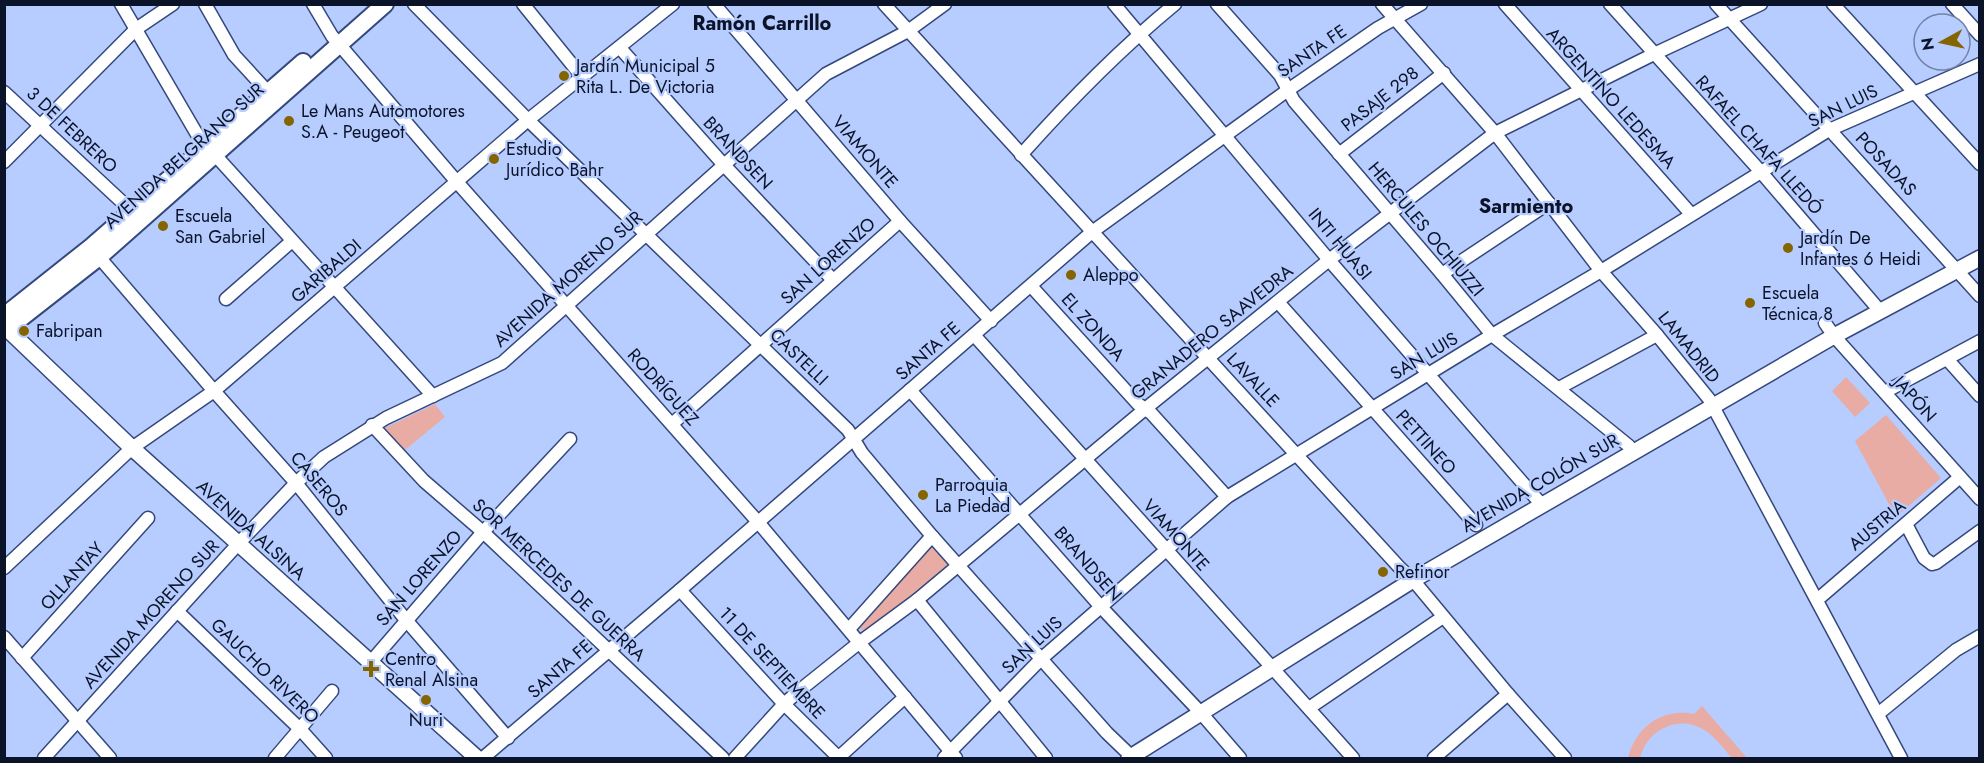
<svg xmlns="http://www.w3.org/2000/svg" width="1984" height="763" font-family="Jost,sans-serif">
<style>
.green{fill:#e9aca5}
.lines{fill:none;stroke-linecap:round;stroke-linejoin:round}
.minor-casing{stroke:#34487d;stroke-width:15}
.major-casing{stroke:#34487d;stroke-width:18}
.highway-casing{stroke:#34487d;stroke-width:20}
.minor{stroke:#fff;stroke-width:12}
.major{stroke:#fff;stroke-width:15}
.highway{stroke:#fff;stroke-width:16}
.poi-dot{fill:#856500;stroke:#b7ccff;stroke-width:2}
.labels{text-anchor:middle;stroke-width:4.5;stroke-linejoin:round;paint-order:stroke}
.street-label{font-size:18px;fill:#0b1329;stroke:#b7ccff}
.poi-label{font-size:18px;fill:#0b1329;stroke:#b7ccff;text-anchor:start}
.neighbourhood-label{font-size:20px;font-weight:bold;fill:#0b1329;stroke:#b7ccff}
</style>
<rect width="100%" height="100%" fill="#b7ccff"/>
<g class="green">
<path d="M1846,377L1870,403L1855,417L1832,391Z"/>
<path d="M435,404L445,417L405,450L383,429Z"/>
<path d="M1886,415L1941,478L1896,517L1855,441Z"/>
<path d="M932,543L952,565L872,626L862,630L859,628L864,617Z"/>
<path d="M1702,706L1747,758H1732C1724,749 1716,738 1706,731C1680,713 1647,729 1640,758H1628C1635,728 1662,707 1694,714Z"/>
</g>
<g class="lines">
<g class="minor-casing">
<g id="minor">
<path d="M121,4L198,136L433,396"/>
<path d="M205,4L234,55L268,92"/>
<path d="M313,4L332,36L457,182L758,522L956,758"/>
<path d="M414,4L528,120L848,430L862,453L932,536L1107,733L1133,758"/>
<path d="M523,4L583,78"/>
<path d="M714,4L900,221L991,321"/>
<path d="M884,4L1400,568L1413,580L1508,694L1565,758"/>
<path d="M1114,4L1329,260L1541,504"/>
<path d="M1217,4L1280,75L1294,101L1442,274L1492,335L1629,446L1634,452"/>
<path d="M1382,4L1495,133L1601,271L1657,335L1709,399L1901,758"/>
<path d="M1505,4L1691,214"/>
<path d="M1610,4L1761,172L1880,311"/>
<path d="M1716,4L1980,296"/>
<path d="M1833,4L1980,164"/>
<path d="M1952,4L1980,35"/>
<path d="M620,48L723,164L833,280"/>
<path d="M4,92L136,215"/>
<path d="M1339,154L1444,73"/>
<path d="M1021,155C1069,101 1119,50 1175,4"/>
<path d="M4,162L136,29L173,4"/>
<path d="M99,257L214,391L296,483L406,620L508,738"/>
<path d="M1442,274L1549,203"/>
<path d="M1031,286L1138,404L1151,413L1227,497"/>
<path d="M226,299L292,241"/>
<path d="M1278,302L1476,525"/>
<path d="M1825,323L1834,336L1980,499"/>
<path d="M974,335L1353,758"/>
<path d="M1947,359L1980,396"/>
<path d="M1559,388L1657,335"/>
<path d="M910,390L1101,607L1201,713L1240,758"/>
<path d="M1885,392L1980,341"/>
<path d="M672,424L900,221"/>
<path d="M372,425L424,481L483,532L723,758"/>
<path d="M1906,524L1924,558L1932,564L1936,563L1980,531"/>
<path d="M4,568L132,448L214,391L528,120L673,4"/>
<path d="M680,590L784,704L839,758"/>
<path d="M917,600L1046,758"/>
<path d="M1817,600L1960,477"/>
<path d="M177,611L300,729L326,758"/>
<path d="M849,629L932,536"/>
<path d="M4,637L110,758"/>
<path d="M22,658L148,518"/>
<path d="M370,663L483,532L570,439"/>
<path d="M1309,708L1443,617"/>
<path d="M1878,714L1956,650L1980,636"/>
<path d="M44,758L238,544L296,483L324,457L386,418L502,363L826,74L908,31L945,4"/>
<path d="M275,758L332,691"/>
<path d="M483,758L680,590L1092,232L1288,90L1378,28L1421,4"/>
<path d="M735,758L784,704L800,690L860,642L917,600L1145,409L1329,260L1495,133L1654,54L1761,4"/>
<path d="M838,758L905,697"/>
<path d="M944,758L1041,659L1227,497L1492,335L1601,271L1829,130L1980,64"/>
<path d="M1434,758L1508,694"/>
</g>
</g>
<g class="major-casing">
<g id="major">
<path d="M4,326L132,448L477,758"/>
<path d="M1129,758L1413,580L1834,336L1980,258"/>
</g>
</g>
<g class="highway-casing">
<g id="highway">
<path d="M4,316L91,247L303,62"/>
<path d="M7,329L99,257L385,4"/>
</g>
</g>
<use href="#minor" class="minor"/>
<use href="#major" class="major"/>
<use href="#highway" class="highway"/>
</g>
<g class="poi-dot">
<circle cx="564" cy="76" r="6"/>
<circle cx="289" cy="121" r="6"/>
<circle cx="494" cy="159" r="6"/>
<circle cx="163" cy="226" r="6"/>
<circle cx="1788" cy="248" r="6"/>
<circle cx="1071" cy="275" r="6"/>
<circle cx="1750" cy="303" r="6"/>
<circle cx="24" cy="331" r="6"/>
<circle cx="923" cy="495" r="6"/>
<circle cx="1383" cy="572" r="6"/>
<path d="M368 660h6v6h6v6h-6v6h-6v-6h-6v-6h6z"/>
<circle cx="426" cy="700" r="6"/>
</g>
<g class="labels">
<g class="street-label">
<text transform="translate(1312 51) rotate(-34)" y="6">SANTA FE</text>
<text transform="translate(1611 98) rotate(48)" y="6">ARGENTINO LEDESMA</text>
<text transform="translate(1380 99) rotate(-38)" y="6">PASAJE 298</text>
<text transform="translate(1843 106) rotate(-26)" y="6">SAN LUIS</text>
<text transform="translate(72 130) rotate(43)" y="6">3 DE FEBRERO</text>
<text transform="translate(1759 145) rotate(48)" y="6">RAFAEL CHAFA LLEDÓ</text>
<text transform="translate(865 152) rotate(49)" y="6">VIAMONTE</text>
<text transform="translate(738 153) rotate(47)" y="6">BRANDSEN</text>
<text transform="translate(184 156) rotate(-42)" y="6">AVENIDA BELGRANO SUR</text>
<text transform="translate(1886 164) rotate(47)" y="6">POSADAS</text>
<text transform="translate(1426 229) rotate(50)" y="6">HERCULES OCHIUZZI</text>
<text transform="translate(1340 244) rotate(50)" y="6">INTI HUASI</text>
<text transform="translate(828 261) rotate(-42)" y="6">SAN LORENZO</text>
<text transform="translate(326 271) rotate(-41)" y="6">GARIBALDI</text>
<text transform="translate(568 279) rotate(-42)" y="6">AVENIDA MORENO SUR</text>
<text transform="translate(1093 327) rotate(48)" y="6">EL ZONDA</text>
<text transform="translate(1212 332) rotate(-39)" y="6">GRANADERO SAAVEDRA</text>
<text transform="translate(1689 347) rotate(51)" y="6">LAMADRID</text>
<text transform="translate(928 351) rotate(-41)" y="6">SANTA FE</text>
<text transform="translate(1424 356) rotate(-31)" y="6">SAN LUIS</text>
<text transform="translate(799 357) rotate(44)" y="6">CASTELLI</text>
<text transform="translate(1253 380) rotate(47)" y="6">LAVALLE</text>
<text transform="translate(663 387) rotate(48)" y="6">RODRÍGUEZ</text>
<text transform="translate(1915 399) rotate(48)" y="6">JAPÓN</text>
<text transform="translate(1426 442) rotate(48)" y="6">PETTINEO</text>
<text transform="translate(1540 483) rotate(-30)" y="6">AVENIDA COLÓN SUR</text>
<text transform="translate(319 484) rotate(50)" y="6">CASEROS</text>
<text transform="translate(1877 525) rotate(-40)" y="6">AUSTRIA</text>
<text transform="translate(251 530) rotate(42)" y="6">AVENIDA ALSINA</text>
<text transform="translate(1176 535) rotate(48)" y="6">VIAMONTE</text>
<text transform="translate(1088 564) rotate(49)" y="6">BRANDSEN</text>
<text transform="translate(72 576) rotate(-48)" y="6">OLLANTAY</text>
<text transform="translate(419 578) rotate(-49)" y="6">SAN LORENZO</text>
<text transform="translate(559 580) rotate(43)" y="6">SOR MERCEDES DE GUERRA</text>
<text transform="translate(151 614) rotate(-48)" y="6">AVENIDA MORENO SUR</text>
<text transform="translate(1032 645) rotate(-43)" y="6">SAN LUIS</text>
<text transform="translate(772 663) rotate(47)" y="6">11 DE SEPTIEMBRE</text>
<text transform="translate(560 669) rotate(-41)" y="6">SANTA FE</text>
<text transform="translate(265 671) rotate(44)" y="6">GAUCHO RIVERO</text>
</g>
<g class="poi-label">
<text x="576" y="72">Jardín Municipal 5<tspan x="576" dy="21">Rita L. De Victoria</tspan></text>
<text x="301" y="117">Le Mans Automotores<tspan x="301" dy="21">S.A - Peugeot</tspan></text>
<text x="506" y="155">Estudio<tspan x="506" dy="21">Jurídico Bahr</tspan></text>
<text x="175" y="222">Escuela<tspan x="175" dy="21">San Gabriel</tspan></text>
<text x="1800" y="244">Jardín De<tspan x="1800" dy="21">Infantes 6 Heidi</tspan></text>
<text x="1083" y="281">Aleppo</text>
<text x="1762" y="299">Escuela<tspan x="1762" dy="21">Técnica 8</tspan></text>
<text x="36" y="337">Fabripan</text>
<text x="935" y="491">Parroquia<tspan x="935" dy="21">La Piedad</tspan></text>
<text x="1395" y="578">Refinor</text>
<text x="385" y="665">Centro<tspan x="385" dy="21">Renal Alsina</tspan></text>
<text x="426" y="726" text-anchor="middle">Nuri</text>
</g>
<g class="neighbourhood-label">
<text x="762" y="30">Ramón Carrillo</text>
<text x="1526" y="213">Sarmiento</text>
</g>
</g>
<rect width="1984" height="763" fill="none" stroke="#0b1329" stroke-width="12"/>
<g transform="translate(1942 42) rotate(262)"><circle r="28" fill="#b7ccff" stroke="#7282a9" stroke-width="1.5"/>
<path d="M0-4.5L10 22L0 15L-10 22Z" fill="#856500"/>
<text y="-9" font-size="16" font-weight="bold" text-anchor="middle" fill="#0b1329">N</text>
</g>
</svg>
